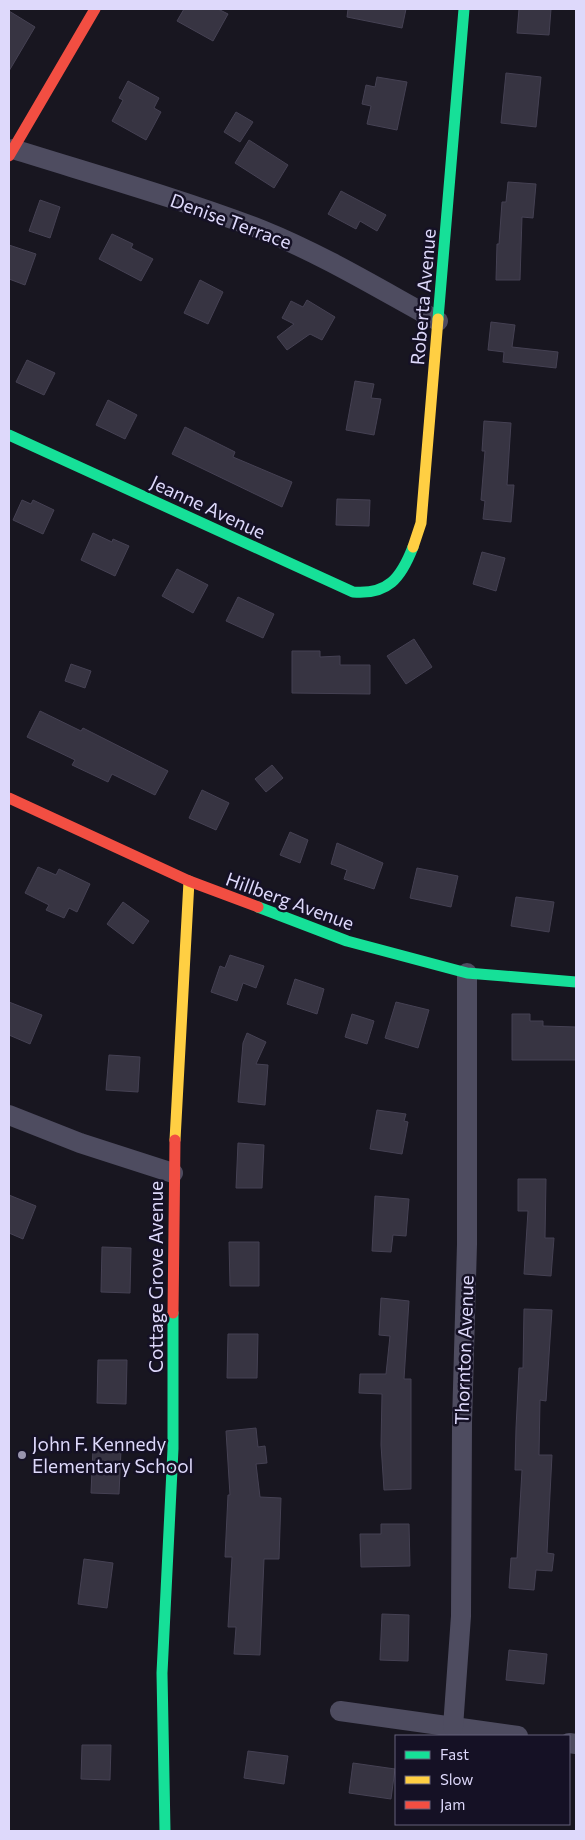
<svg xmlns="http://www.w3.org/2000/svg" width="585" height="1840" font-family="Commissioner,sans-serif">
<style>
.building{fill:#373442;stroke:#454153}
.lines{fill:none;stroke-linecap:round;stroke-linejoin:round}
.street{stroke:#4e4c60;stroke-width:20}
.fast{stroke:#16e098;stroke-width:11}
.slow{stroke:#ffcf43;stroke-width:11}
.jam{stroke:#f24e42;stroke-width:11}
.poi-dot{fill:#9995ae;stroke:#151125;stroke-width:2}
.labels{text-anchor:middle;stroke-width:5;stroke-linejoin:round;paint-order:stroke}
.street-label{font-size:19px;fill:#ded9fb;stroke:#151125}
.poi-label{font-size:19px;fill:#ded9fb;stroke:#151125;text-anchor:start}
</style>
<rect width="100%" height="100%" fill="#181620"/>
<g class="building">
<path d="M184,9H218L228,14L213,41L177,21Z"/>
<path d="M348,9H406L402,28L347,17Z"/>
<path d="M519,9H551L549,35L517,33Z"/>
<path d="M9,11L35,27L9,71Z"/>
<path d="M506,73L541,77L536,127L501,123Z"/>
<path d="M377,77L407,82L397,130L367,124L371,106L362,104L366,85L375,87Z"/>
<path d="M128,81L159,98L154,108L161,112L146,140L112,121L123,100L119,98Z"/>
<path d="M236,112L253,122L240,142L224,132Z"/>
<path d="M249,140L288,165L274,188L235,163Z"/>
<path d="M508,182L536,184L533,218L522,217L520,280H496L497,244H499L502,202H506Z"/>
<path d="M341,191L386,215L377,231L360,221L356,229L328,214Z"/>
<path d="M40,200L60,207L50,238L29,231Z"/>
<path d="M112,234L133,244L131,248L153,259L141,281L99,259Z"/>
<path d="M9,245L36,254L25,285L9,279Z"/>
<path d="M200,280L223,292L208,324L184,313Z"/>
<path d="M307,300L335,317L322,340L310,334L287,350L277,337L294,324L282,318L291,301L303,307Z"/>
<path d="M491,322L515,325L512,347L558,352L556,368L503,362L504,352L488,350Z"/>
<path d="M27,360L55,373L44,395L16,382Z"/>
<path d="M355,381L374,384L371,398L381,399L374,435L346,430Z"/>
<path d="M108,400L137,415L125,439L96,425Z"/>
<path d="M484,421L511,423L507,485H514L511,522L483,519L485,501L481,500L485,451H482Z"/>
<path d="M185,427L235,452L233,457L292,482L282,507L172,454Z"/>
<path d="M337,499L370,500L369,526L336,525Z"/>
<path d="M22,500L31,504L33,500L54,510L43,534L13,520Z"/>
<path d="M93,533L112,542L113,539L129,546L115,576L81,560Z"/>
<path d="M482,552L505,558L496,591L473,584Z"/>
<path d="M177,569L208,585L193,613L162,596Z"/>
<path d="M238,597L274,614L263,638L226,621Z"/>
<path d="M414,639L432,667L406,684L387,656Z"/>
<path d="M292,651H320V657L340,656V665H370V694L292,693Z"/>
<path d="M71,664L91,671L85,688L65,681Z"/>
<path d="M40,711L81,731L83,728L168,771L155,795L112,774L108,782L72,765L75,760L27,737Z"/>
<path d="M272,765L283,778L266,792L255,779Z"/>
<path d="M202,790L229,803L216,830L189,818Z"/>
<path d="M290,832L308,840L300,863L280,855Z"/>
<path d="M337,843L383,863L374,889L344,879L347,870L331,864Z"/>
<path d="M38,867L56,875L59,869L90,884L77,912L69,908L64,918L46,910L49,905L25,893Z"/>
<path d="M417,868L458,876L451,907L410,898Z"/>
<path d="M516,897L554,902L549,932L511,926Z"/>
<path d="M123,902L149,921L133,944L107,924Z"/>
<path d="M230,955L264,966L256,988L243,983L237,1001L211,992L220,966L225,968Z"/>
<path d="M295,979L324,989L317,1014L287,1004Z"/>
<path d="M9,1002L42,1015L30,1044L9,1035Z"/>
<path d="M396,1002L429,1010L418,1048L385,1038Z"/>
<path d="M352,1014L374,1021L367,1044L345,1037Z"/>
<path d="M512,1014H530V1021H543V1026L576,1027V1060H512Z"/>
<path d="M247,1033L266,1042L256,1064L268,1065L265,1105L238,1102L243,1043Z"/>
<path d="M109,1055L140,1057L138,1092L106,1090Z"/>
<path d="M377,1110L406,1114L404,1121L408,1122L402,1154L370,1149Z"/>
<path d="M238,1143L264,1145L262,1188H236Z"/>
<path d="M518,1179H546L545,1238H554L551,1276L524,1274L528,1211H518Z"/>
<path d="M9,1195L36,1206L23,1239L9,1233Z"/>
<path d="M375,1196L409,1199L406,1236L393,1235L391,1252L372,1251Z"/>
<path d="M229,1242H259V1286H230Z"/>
<path d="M102,1247L131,1248L130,1293L101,1292Z"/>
<path d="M381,1298L409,1301L404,1379H411V1489L384,1490L381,1445L382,1394L359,1393L360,1374H386L390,1336L379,1335Z"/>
<path d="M524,1309L552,1310L546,1401L540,1400L539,1455H552L547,1553L554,1554L552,1571L536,1570L534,1590L509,1588L511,1558H517L522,1470H515L516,1428L519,1368H523Z"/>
<path d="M228,1334H258L257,1378H227Z"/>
<path d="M98,1360H127L126,1404L97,1403Z"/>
<path d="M256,1428L258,1447L265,1446L267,1463L256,1464L260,1497L281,1498L279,1559H264L260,1655L234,1654L236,1627H228L232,1557H225L228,1495H230L226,1431Z"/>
<path d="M93,1448L121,1450L119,1494L91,1493Z"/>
<path d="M381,1524H409L410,1566L361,1567L360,1534H381Z"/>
<path d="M84,1559L113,1563L107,1608L78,1604Z"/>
<path d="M382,1614L409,1615L408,1661L380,1660Z"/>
<path d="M509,1650L547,1654L544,1684L506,1680Z"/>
<path d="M82,1745H111L110,1780L81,1779Z"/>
<path d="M248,1751L288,1756L284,1784L244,1778Z"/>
<path d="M353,1763L395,1769L391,1799L349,1793Z"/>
</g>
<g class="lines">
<g class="street">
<path d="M13,149C96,175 181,199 262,230C324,255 381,290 438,321"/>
<path d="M9,1115L80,1143L173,1173"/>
<path d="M340,1711L518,1736"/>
<path d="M453,1727L461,1616L462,1423L467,1244V973"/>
<path d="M569,1743L576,1744"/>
</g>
<g class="fast">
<path d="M438,319L464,9"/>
<path d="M9,435L353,592C388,595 401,578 413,547"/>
<path d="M258,907L347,941L467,973L576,982"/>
<path d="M165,1831L162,1673L173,1449V1313"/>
</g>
<g class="slow">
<path d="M413,547L421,523L438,319"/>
<path d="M175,1140L189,881"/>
</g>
<g class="jam">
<path d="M9,156L95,9"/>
<path d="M9,798L189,881L258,907"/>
<path d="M173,1313L175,1140"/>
</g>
</g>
<circle class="poi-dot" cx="22" cy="1455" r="5"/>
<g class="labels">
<g class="street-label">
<text transform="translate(231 221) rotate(20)" y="7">Denise Terrace</text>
<text transform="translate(423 297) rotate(-85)" y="7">Roberta Avenue</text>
<text transform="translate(208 507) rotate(25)" y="7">Jeanne Avenue</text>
<text transform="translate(290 901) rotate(20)" y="7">Hillberg Avenue</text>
<text transform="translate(156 1277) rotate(-90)" y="7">Cottage Grove Avenue</text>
<text transform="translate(464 1350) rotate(-88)" y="7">Thornton Avenue</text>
</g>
<g class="poi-label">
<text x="32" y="1451">John F. Kennedy<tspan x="32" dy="22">Elementary School</tspan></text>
</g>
</g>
<rect width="585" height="1840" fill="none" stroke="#ded9fb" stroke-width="20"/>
<rect x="395" y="1735" width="175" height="90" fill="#151125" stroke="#65617b"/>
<rect x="405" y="1751" width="25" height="8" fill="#16e098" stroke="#65617b"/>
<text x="440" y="1760" font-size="15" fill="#ded9fb">Fast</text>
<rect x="405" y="1776" width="25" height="8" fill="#ffcf43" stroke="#65617b"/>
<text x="440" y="1785" font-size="15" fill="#ded9fb">Slow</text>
<rect x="405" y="1801" width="25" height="8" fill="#f24e42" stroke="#65617b"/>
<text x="440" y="1810" font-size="15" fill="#ded9fb">Jam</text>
</svg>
